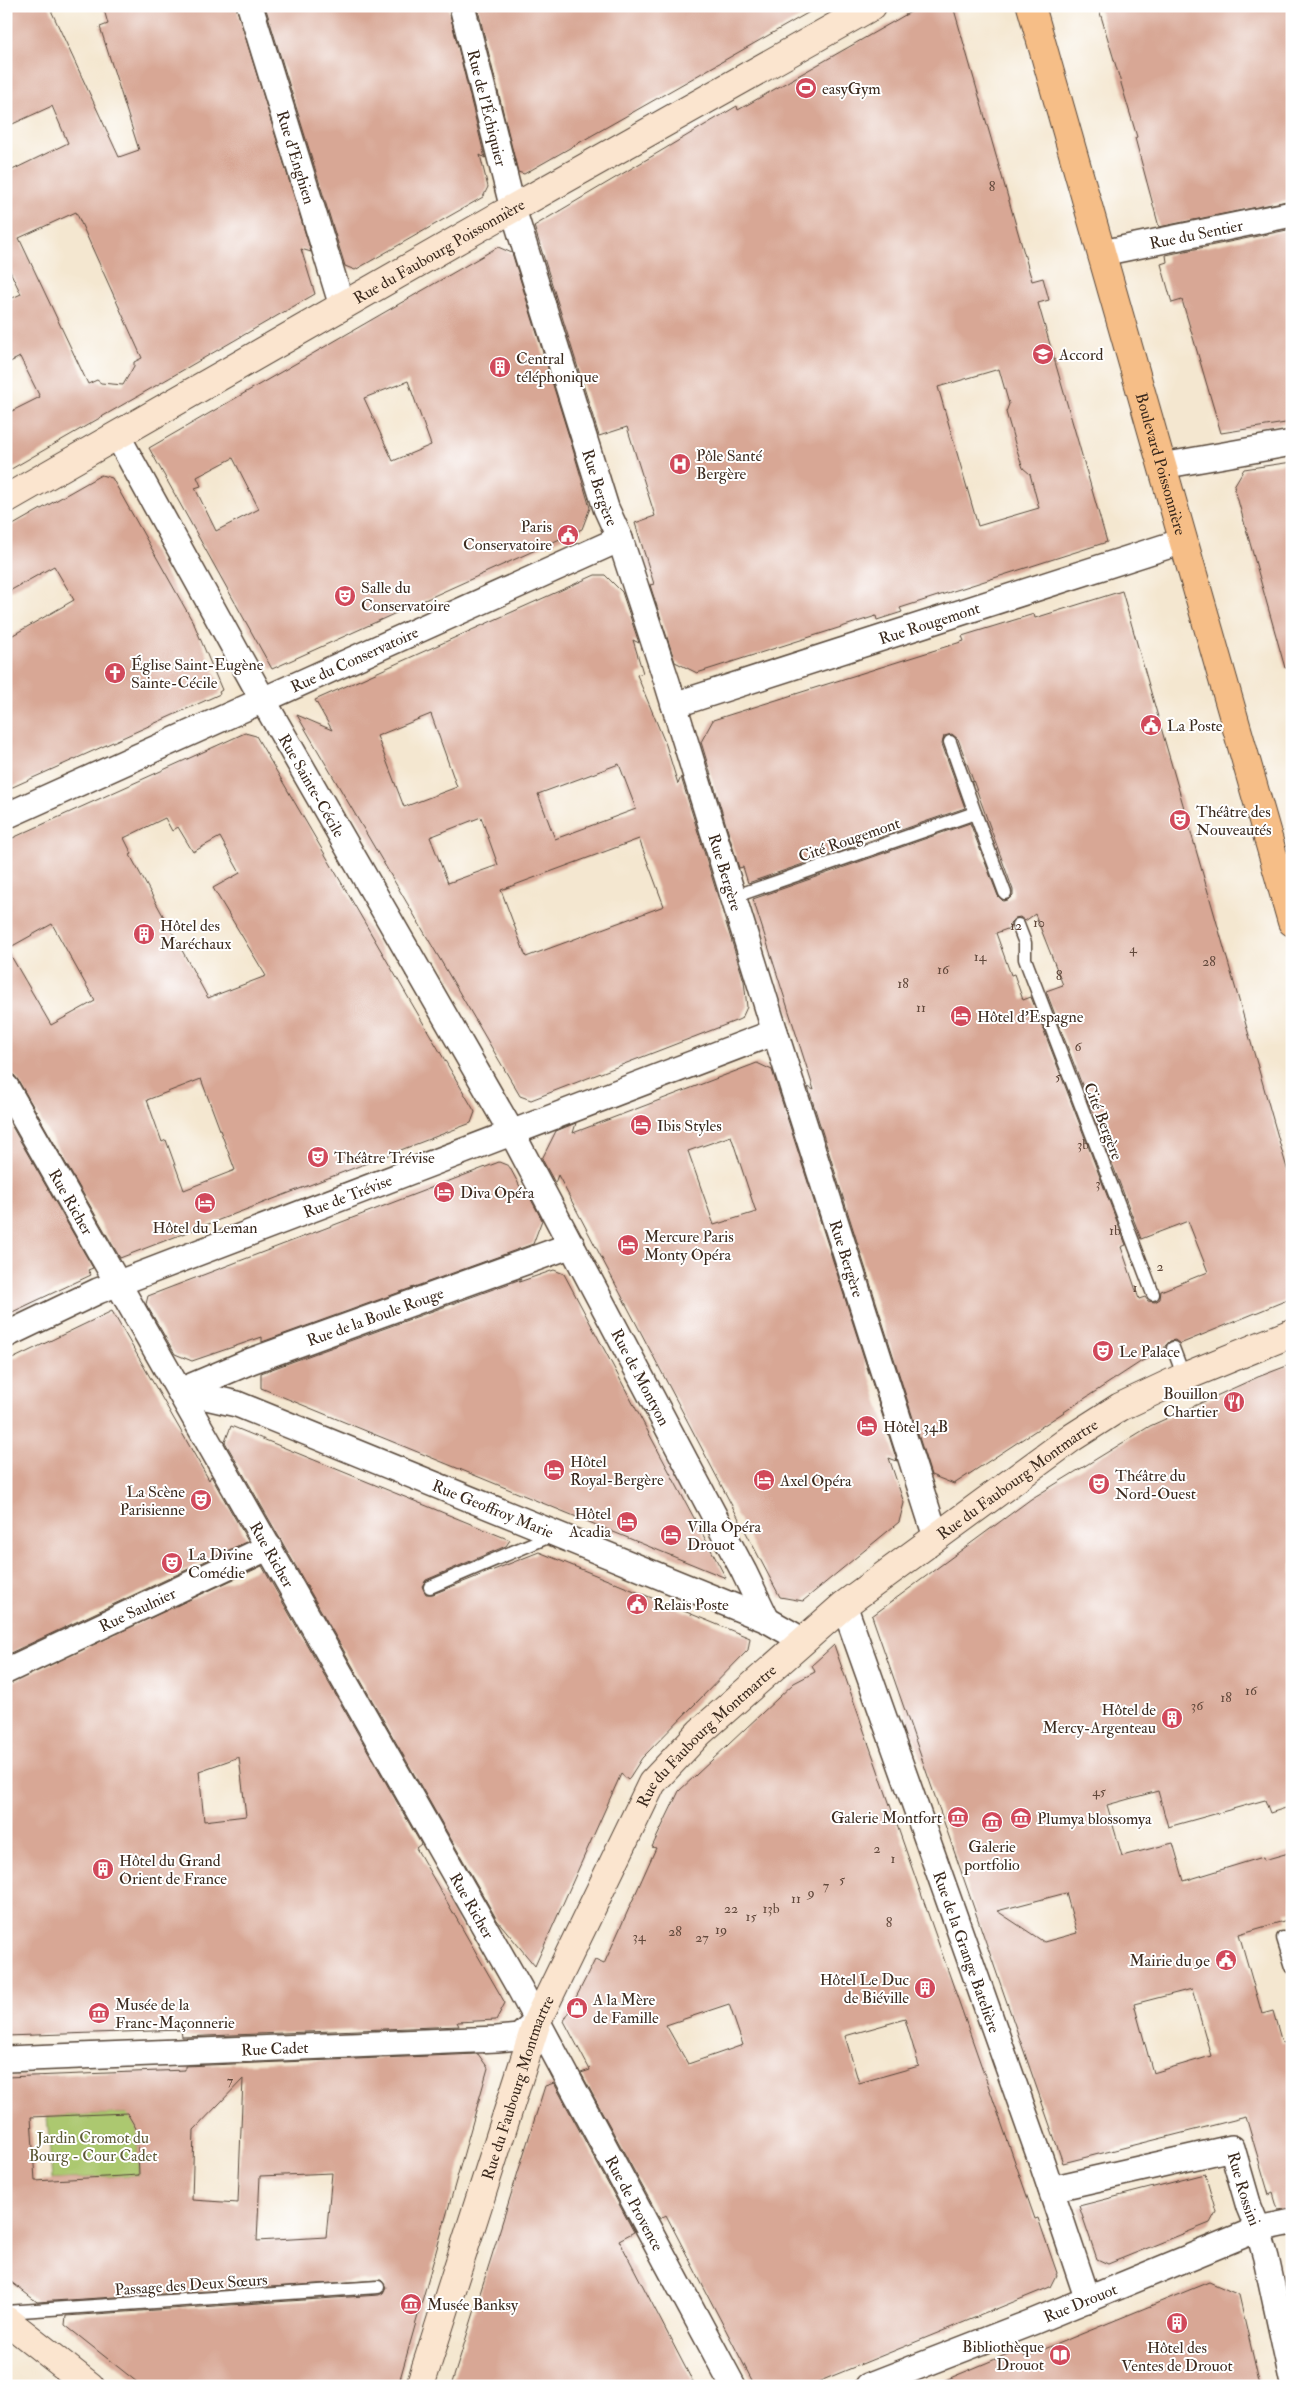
<svg xmlns="http://www.w3.org/2000/svg" width="1298" height="2392" font-family="'IM FELL Double Pica',serif">
<style>
.green{fill:#acc86f;stroke:#747946}
.building{fill:#d8a795;fill-rule:evenodd}
.lines{fill:none;stroke-linecap:round;stroke-linejoin:round}
.lane-casing{stroke:#574639;stroke-width:15}
.street-casing{stroke:#574639;stroke-width:28}
.secondary-casing{stroke:#574639;stroke-width:30}
.primary-casing{stroke:#574639;stroke-width:30}
.lane{stroke:#fff;stroke-width:12}
.street{stroke:#fff;stroke-width:25}
.secondary{stroke:#fbe5cf;stroke-width:28}
.primary{stroke:#f6be87;stroke-width:28}
.labels{text-anchor:middle;stroke-width:4;stroke-linejoin:round;paint-order:stroke}
.number-label{font-size:14px;fill:#62493c}
.poi-label{font-size:16px;fill:#3b2a1e;stroke:#fff;text-anchor:start}
.street-label{font-size:16px;fill:#3b2a1e;stroke:#fff}
.park-label{font-size:16px;fill:#5d5936;stroke:#fff}
</style>
<rect width="100%" height="100%" fill="#fff"/>
<filter id="ink" filterUnits="userSpaceOnUse"><feTurbulence type="fractalNoise" baseFrequency=".02" numOctaves="2"/><feDisplacementMap in="SourceGraphic" scale="10" xChannelSelector="R" yChannelSelector="G"/><feConvolveMatrix kernelMatrix="1 2 1 2 8 2 1 2 1" color-interpolation-filters="sRGB"/></filter>
<filter id="wash" filterUnits="userSpaceOnUse"><feTurbulence type="fractalNoise" baseFrequency=".0096" numOctaves="4" result="noise"/><feDisplacementMap in="SourceGraphic" scale="20" xChannelSelector="R" yChannelSelector="G"/><feGaussianBlur stdDeviation="1.12" result="paint"/><feColorMatrix in="noise" values="0 0 0 0 0 0 0 0 0 0 0 0 0 0 0 0 0 1.4 0 .05"/><feComposite in="paint" operator="in"/></filter>
<g filter="url(#wash)">
<rect width="100%" height="100%" fill="#f4e7d0"/>
<path class="green" d="M130,2113L137,2124L139,2175L52,2180L47,2116Z"/>
<g id="blocks">
<g class="building">
<path d="M6,6H49L119,157L139,150L100,27L108,24L103,6H236L311,252L301,249L315,294L6,472V414L40,397L20,357L6,364V301L21,294L6,263V173L68,143L52,106L6,127ZM76,212L142,358L134,362V366L123,385L101,383L97,380L88,384L19,238Z"/>
<path d="M265,6H448L485,158L480,155L488,187L483,197L355,270L345,266Z"/>
<path d="M477,6H820L524,174L518,172Z"/>
<path d="M921,6H953L1032,281L1043,278L1049,300L1038,303L1107,542L900,608L902,612L877,620L876,616L697,673L675,662L650,585L654,584L635,523L655,516L627,427L599,436L534,226L737,106L738,110ZM999,369L1009,404L1006,412L1016,447L1023,468L1030,474L1039,508L978,526L938,387Z"/>
<path d="M1098,6H1292V200L1159,227L1135,138L1137,137Z"/>
<path d="M1292,229V422L1221,433L1182,300L1172,303L1161,264L1167,262L1166,255Z"/>
<path d="M498,247L512,253L572,446L590,508L582,529L272,669L149,448ZM408,381L431,445L393,461L364,398ZM233,458L259,509L216,531L195,488L201,486L197,477Z"/>
<path d="M1292,462V667L1285,668L1234,486L1244,469Z"/>
<path d="M101,475L112,478L194,624L222,690L219,692L220,694L6,790V639L74,600L54,566L6,593V529Z"/>
<path d="M595,575H605L622,592L639,643L633,640L643,673L637,675L666,745L678,784L681,777L744,981L747,1007L742,1018L738,1020L531,1100L520,1096L297,715L332,730L315,700ZM431,714L457,787L404,807L377,736ZM619,764L636,809L555,839L538,794ZM481,817L498,865L448,883L430,837ZM639,839L664,906L526,957L501,890Z"/>
<path d="M1122,591L1292,1186V1298L1180,1344L1175,1340L1170,1341L1165,1346V1351L1142,1361L954,1484L931,1475L808,1087L814,1090L753,899L970,823L998,896L1003,901L1008,900L1013,895V890L958,739L952,734L944,736L942,744L965,808L748,883L743,867L739,868L701,742L713,720L964,641L962,636L1034,614L1035,618ZM1035,914L1063,985L1046,991L1141,1239L1188,1221L1208,1272L1161,1291L1160,1299L1155,1302L1148,1301L1145,1297L1139,1299L1121,1247L1126,1245L1031,997L1023,1000L1014,974L1011,975L996,933L1010,928V923L1015,918L1020,917L1025,921Z"/>
<path d="M245,733L256,736L475,1112L471,1123L120,1258L18,1080L14,1075L6,1073V841ZM165,818L172,831L178,827L193,852L220,837L240,873L213,888L266,976L208,998L130,855L132,854L124,838ZM52,924L95,1001L51,1025L7,949ZM201,1079L235,1170L184,1190L166,1140L162,1142L147,1100Z"/>
<path d="M757,1063L772,1070L897,1461L889,1458L904,1503L899,1522L803,1601L780,1597L558,1175L555,1183L542,1159L556,1131L576,1123L573,1133ZM731,1136L756,1212L714,1225L688,1151Z"/>
<path d="M6,1116L93,1268L88,1270L91,1275L6,1315Z"/>
<path d="M499,1162L509,1166L525,1196L527,1192L542,1220L533,1244L262,1342V1337L192,1361L175,1354L146,1304L148,1296Z"/>
<path d="M554,1270L564,1274L726,1578L261,1388V1373L521,1279L519,1282Z"/>
<path d="M112,1311L209,1480L211,1476L248,1541L6,1655V1362Z"/>
<path d="M1292,1364V1806L1270,1813L1265,1800L1168,1827L1158,1791L1107,1805L1122,1856L1173,1843L1184,1881L1263,1857L1264,1860L1292,1852V1910L1286,1912L1287,1920L1239,1934L1262,2014L1273,2011L1282,2043L1292,2040V2208L1278,2210L1273,2193L1269,2195L1246,2117L1063,2163L872,1616L1031,1499L1150,1426L1258,1377ZM1066,1893L1077,1933L1044,1942L997,1911ZM1192,1989L1211,2056L1153,2073L1134,2004Z"/>
<path d="M231,1426L510,1540L506,1546L426,1580L422,1586L426,1594H433L539,1552L750,1638L748,1650L642,1758L628,1780L621,1774L535,1966L497,1920L225,1442Z"/>
<path d="M262,1566L421,1844L416,1848L505,2003L496,2020L457,2022L459,2026L182,2037L181,2030L6,2036V1685ZM239,1757L246,1816L204,1821L199,1771Z"/>
<path d="M834,1645L1035,2219L1038,2218L1057,2273L1050,2287L808,2386H755L666,2215L660,2219L581,2073L590,2070L564,2021L595,1960L604,1964L656,1848L652,1847L679,1791L794,1683L815,1672L812,1665ZM729,2004L743,2045L688,2064L666,2025ZM905,2019L919,2066L859,2083L845,2036Z"/>
<path d="M478,2054L488,2068L398,2386H142L65,2325L66,2316L379,2295L383,2293L386,2287L381,2280L37,2302L6,2278V2077L185,2070V2066ZM243,2079L238,2203L192,2200L194,2130ZM127,2113L137,2130L139,2175L35,2181L31,2117ZM332,2173L326,2237L257,2241L260,2176Z"/>
<path d="M554,2083L634,2232L619,2240L695,2386H451L545,2086Z"/>
<path d="M1205,2174L1216,2212L1210,2223L1108,2264L1097,2259L1079,2206Z"/>
<path d="M1209,2282L1239,2295L1260,2386H931L1022,2348L1025,2357Z"/>
</g>
</g>
</g>
<g filter="url(#ink)">
<use href="#blocks" fill-opacity="0" stroke="#574639" stroke-width="1"/>
<g class="lines">
<g class="lane-casing">
<g id="lane">
<path d="M950,742L975,813"/>
<path d="M733,897L975,813L1005,893"/>
<path d="M1018,925L1025,943V959L1153,1294"/>
<path d="M1173,1348L1184,1377"/>
<path d="M430,1587L555,1534"/>
<path d="M1283,1938L1292,1967"/>
<path d="M6,2312L378,2287"/>
</g>
</g>
<g class="street-casing">
<g id="street">
<path id="s1" d="M250,6L342,306"/>
<path id="s2" d="M462,6L513,209L606,508L620,539L667,682L775,1032L936,1537"/>
<path id="s3" d="M1102,253L1292,214"/>
<path id="s4" d="M117,435L263,700L512,1133L744,1572L767,1620"/>
<path d="M1162,466L1292,443"/>
<path id="s5" d="M674,705L1183,541"/>
<path id="s6" d="M6,816L620,539"/>
<path id="s7" d="M6,1087L520,1989L733,2386"/>
<path id="s8" d="M6,1335L98,1291L775,1032"/>
<path id="s9" d="M180,1391L237,1404L767,1620L802,1640"/>
<path id="s10" d="M180,1391L251,1361L572,1245"/>
<path id="s11" d="M844,1605L1042,2163L1088,2300"/>
<path id="s12" d="M6,1671L269,1547"/>
<path id="s13" d="M6,2059L497,2039L519,2037L537,2021"/>
<path id="s14" d="M1051,2189L1232,2148L1249,2207L1258,2229L1266,2258L1292,2379"/>
<path id="s15" d="M868,2386L1035,2321L1258,2229L1292,2222"/>
</g>
</g>
<g class="secondary-casing">
<g id="secondary">
<path id="s16" d="M6,499L494,219L872,6"/>
<path d="M6,2320L90,2386"/>
<path id="s17" d="M420,2386L537,2021L652,1783L700,1732L844,1605L1073,1437L1120,1407L1184,1377L1292,1333"/>
</g>
</g>
<g class="primary-casing">
<g id="primary">
<path id="s18" d="M1031,6L1292,922"/>
</g>
</g>
<use href="#lane" class="lane"/>
<use href="#street" class="street"/>
<use href="#secondary" class="secondary"/>
<use href="#primary" class="primary"/>
</g>
</g>
<defs>
<g id="stadium-disc" transform="scale(1.125)"><circle r="9.5" fill="#d1495b" stroke="#fff"/><path d="M0-5a6.5 5 0 1 0 0 10a6.5 5 0 1 0 0-10ZM-3.5-1.8h7v3.6h-7Z" fill="#fff"/></g>
<g id="school-disc" transform="scale(1.125)"><circle r="9.5" fill="#d1495b" stroke="#fff"/><path d="M0-5L7-2L0 1L-7-2ZM-4 1L0 2.5L4 1V4Q0 6-4 4Z" fill="#fff"/></g>
<g id="building-disc" transform="scale(1.125)"><circle r="9.5" fill="#d1495b" stroke="#fff"/><path d="M-4-6H4V6H1V3H-1V6H-4ZM-2.5-4.3h1.7v1.8h-1.7ZM.8-4.3h1.7v1.8H.8ZM-2.5-1h1.7V.8h-1.7ZM.8-1h1.7V.8H.8Z" fill="#fff"/></g>
<g id="hospital-disc" transform="scale(1.125)"><circle r="9.5" fill="#d1495b" stroke="#fff"/><path d="M-5-5h3v3.5h4V-5h3V5h-3V1.5h-4V5h-3Z" fill="#fff"/></g>
<g id="civic-disc" transform="scale(1.125)"><circle r="9.5" fill="#d1495b" stroke="#fff"/><path d="M-.6-6.5H3V-4.5H.6V-3L4-1V1h2V6H-6V1h2V-1L-.6-3ZM-1.2 2.5V6h2.4V2.5Z" fill="#fff"/></g>
<g id="theatre-disc" transform="scale(1.125)"><circle r="9.5" fill="#d1495b" stroke="#fff"/><path d="M-5-5.5Q0-4 5-5.5V0Q5 5 0 6Q-5 5-5 0ZM-3.3-2.5H-1v1.5H-3.3ZM1-2.5H3.3v1.5H1ZM-2.8 1Q0 5.5 2.8 1Z" fill="#fff"/></g>
<g id="church-disc" transform="scale(1.125)"><circle r="9.5" fill="#d1495b" stroke="#fff"/><path d="M-1.2-6h2.4v3.5h3.3v2.4h-3.3V6h-2.4V-.1h-3.3v-2.4h3.3Z" fill="#fff"/></g>
<g id="hotel-disc" transform="scale(1.125)"><circle r="9.5" fill="#d1495b" stroke="#fff"/><path d="M-6-4.5h1.5V1H6V5H4.5V3h-9V5H-6ZM-4 0a1.8 1.8 0 1 1 3.6 0ZM.5 0V-2.5h3Q6-2.5 6 0Z" fill="#fff"/></g>
<g id="restaurant-disc" transform="scale(1.125)"><circle r="9.5" fill="#d1495b" stroke="#fff"/><path d="M-5-6h1v4h1v-4h1v4h1v-4h1v5L-1.5 .5V6h-2V.5L-5-1ZM5-6V6H3V1.5H1.5Q1.5-4 5-6Z" fill="#fff"/></g>
<g id="museum-disc" transform="scale(1.125)"><circle r="9.5" fill="#d1495b" stroke="#fff"/><path d="M0-6L6-3V-2H-6V-3ZM-5-1h2V3h-2ZM-1-1h2V3h-2ZM3-1h2V3H3ZM-6 4H6V6H-6Z" fill="#fff"/></g>
<g id="shop-disc" transform="scale(1.125)"><circle r="9.5" fill="#d1495b" stroke="#fff"/><path d="M-5-2.5h2.3a2.7 3.5 0 0 1 5.4 0H5L5.5 6h-11ZM-1.5-2.5h3a1.5 2.3 0 0 0-3 0Z" fill="#fff"/></g>
<g id="library-disc" transform="scale(1.125)"><circle r="9.5" fill="#d1495b" stroke="#fff"/><path d="M-6-4Q-3-5.5-.7-3.5V5Q-3 3-6 4ZM6-4Q3-5.5 .7-3.5V5Q3 3 6 4Z" fill="#fff"/></g>
</defs>
<g fill-rule="evenodd">
<use href="#stadium-disc" x="806" y="88"/>
<use href="#school-disc" x="1043" y="354"/>
<use href="#building-disc" x="500" y="367"/>
<use href="#hospital-disc" x="680" y="464"/>
<use href="#civic-disc" x="568" y="535"/>
<use href="#theatre-disc" x="345" y="596"/>
<use href="#church-disc" x="115" y="673"/>
<use href="#civic-disc" x="1151" y="725"/>
<use href="#theatre-disc" x="1180" y="820"/>
<use href="#building-disc" x="144" y="934"/>
<use href="#hotel-disc" x="961" y="1016"/>
<use href="#hotel-disc" x="641" y="1125"/>
<use href="#theatre-disc" x="318" y="1157"/>
<use href="#hotel-disc" x="444" y="1192"/>
<use href="#hotel-disc" x="205" y="1203"/>
<use href="#hotel-disc" x="628" y="1245"/>
<use href="#theatre-disc" x="1103" y="1351"/>
<use href="#restaurant-disc" x="1234" y="1402"/>
<use href="#hotel-disc" x="867" y="1426"/>
<use href="#hotel-disc" x="554" y="1470"/>
<use href="#hotel-disc" x="764" y="1480"/>
<use href="#theatre-disc" x="1099" y="1484"/>
<use href="#theatre-disc" x="201" y="1500"/>
<use href="#hotel-disc" x="627" y="1522"/>
<use href="#hotel-disc" x="671" y="1535"/>
<use href="#theatre-disc" x="172" y="1563"/>
<use href="#civic-disc" x="637" y="1604"/>
<use href="#building-disc" x="1172" y="1718"/>
<use href="#museum-disc" x="958" y="1817"/>
<use href="#museum-disc" x="1021" y="1818"/>
<use href="#museum-disc" x="992" y="1822"/>
<use href="#building-disc" x="103" y="1869"/>
<use href="#civic-disc" x="1226" y="1960"/>
<use href="#building-disc" x="925" y="1988"/>
<use href="#shop-disc" x="577" y="2008"/>
<use href="#museum-disc" x="99" y="2013"/>
<use href="#museum-disc" x="411" y="2304"/>
<use href="#building-disc" x="1177" y="2323"/>
<use href="#library-disc" x="1060" y="2355"/>
</g>
<g class="labels">
<g class="number-label">
<text x="992" y="191">8</text>
<text x="1039" y="927">10</text>
<text x="1016" y="930">12</text>
<text x="1133" y="953">4</text>
<text x="980" y="961">14</text>
<text x="1209" y="966">28</text>
<text x="943" y="974">16</text>
<text x="1059" y="980">8</text>
<text x="903" y="988">18</text>
<text x="921" y="1012">11</text>
<text x="1078" y="1051">6</text>
<text x="1058" y="1081">5</text>
<text x="1083" y="1149">3b</text>
<text x="1098" y="1188">3</text>
<text x="1115" y="1235">1b</text>
<text x="1160" y="1271">2</text>
<text x="1135" y="1292">1</text>
<text x="1251" y="1695">16</text>
<text x="1226" y="1702">18</text>
<text x="1197" y="1710">36</text>
<text x="1099" y="1796">45</text>
<text x="877" y="1853">2</text>
<text x="893" y="1863">1</text>
<text x="842" y="1884">5</text>
<text x="826" y="1890">7</text>
<text x="811" y="1897">9</text>
<text x="796" y="1903">11</text>
<text x="731" y="1913">22</text>
<text x="771" y="1913">13b</text>
<text x="751" y="1921">15</text>
<text x="889" y="1927">8</text>
<text x="721" y="1934">19</text>
<text x="675" y="1936">28</text>
<text x="639" y="1941">34</text>
<text x="702" y="1942">27</text>
<text x="230" y="2085">7</text>
</g>
<g class="poi-label">
<text x="822" y="94">easyGym</text>
<text x="1059" y="360">Accord</text>
<text x="516" y="364">Central<tspan x="516" dy="18">téléphonique</tspan></text>
<text x="696" y="461">Pôle Santé<tspan x="696" dy="18">Bergère</tspan></text>
<text x="552" y="532" text-anchor="end">Paris<tspan x="552" dy="18">Conservatoire</tspan></text>
<text x="361" y="593">Salle du<tspan x="361" dy="18">Conservatoire</tspan></text>
<text x="131" y="670">Église Saint-Eugène<tspan x="131" dy="18">Sainte-Cécile</tspan></text>
<text x="1167" y="731">La Poste</text>
<text x="1196" y="817">Théâtre des<tspan x="1196" dy="18">Nouveautés</tspan></text>
<text x="160" y="931">Hôtel des<tspan x="160" dy="18">Maréchaux</tspan></text>
<text x="977" y="1022">Hôtel d'Espagne</text>
<text x="657" y="1131">Ibis Styles</text>
<text x="334" y="1163">Théâtre Trévise</text>
<text x="460" y="1198">Diva Opéra</text>
<text x="205" y="1233" text-anchor="middle">Hôtel du Leman</text>
<text x="644" y="1242">Mercure Paris<tspan x="644" dy="18">Monty Opéra</tspan></text>
<text x="1119" y="1357">Le Palace</text>
<text x="1218" y="1399" text-anchor="end">Bouillon<tspan x="1218" dy="18">Chartier</tspan></text>
<text x="883" y="1432">Hôtel 34B</text>
<text x="570" y="1467">Hôtel<tspan x="570" dy="18">Royal-Bergère</tspan></text>
<text x="1115" y="1481">Théâtre du<tspan x="1115" dy="18">Nord-Ouest</tspan></text>
<text x="780" y="1486">Axel Opéra</text>
<text x="185" y="1497" text-anchor="end">La Scène<tspan x="185" dy="18">Parisienne</tspan></text>
<text x="611" y="1519" text-anchor="end">Hôtel<tspan x="611" dy="18">Acadia</tspan></text>
<text x="687" y="1532">Villa Opéra<tspan x="687" dy="18">Drouot</tspan></text>
<text x="188" y="1560">La Divine<tspan x="188" dy="18">Comédie</tspan></text>
<text x="653" y="1610">Relais Poste</text>
<text x="1156" y="1715" text-anchor="end">Hôtel de<tspan x="1156" dy="18">Mercy-Argenteau</tspan></text>
<text x="942" y="1823" text-anchor="end">Galerie Montfort</text>
<text x="1037" y="1824">Plumya blossomya</text>
<text x="992" y="1852" text-anchor="middle">Galerie<tspan x="992" dy="18">portfolio</tspan></text>
<text x="119" y="1866">Hôtel du Grand<tspan x="119" dy="18">Orient de France</tspan></text>
<text x="1210" y="1966" text-anchor="end">Mairie du 9e</text>
<text x="909" y="1985" text-anchor="end">Hôtel Le Duc<tspan x="909" dy="18">de Biéville</tspan></text>
<text x="593" y="2005">A la Mère<tspan x="593" dy="18">de Famille</tspan></text>
<text x="115" y="2010">Musée de la<tspan x="115" dy="18">Franc-Maçonnerie</tspan></text>
<text x="427" y="2310">Musée Banksy</text>
<text x="1044" y="2352" text-anchor="end">Bibliothèque<tspan x="1044" dy="18">Drouot</tspan></text>
<text x="1177" y="2353" text-anchor="middle">Hôtel des<tspan x="1177" dy="18">Ventes de Drouot</tspan></text>
</g>
<g class="street-label">
<text dy="6" stroke="none"><textPath href="#s2" startOffset="105">Rue de l'Échiquier</textPath></text>
<text dy="6" stroke="none"><textPath href="#s1" startOffset="158">Rue d'Enghien</textPath></text>
<text dy="6" stroke="none"><textPath href="#s3" startOffset="96">Rue du Sentier</textPath></text>
<text dy="6" stroke="none"><textPath href="#s16" startOffset="499">Rue du Faubourg Poissonnière</textPath></text>
<text dy="6" stroke="none"><textPath href="#s18" startOffset="476">Boulevard Poissonnière</textPath></text>
<text dy="6" stroke="none"><textPath href="#s2" startOffset="501">Rue Bergère</textPath></text>
<text dy="6" stroke="none"><textPath href="#s5" startOffset="268">Rue Rougemont</textPath></text>
<text dy="6" stroke="none"><textPath href="#s6" startOffset="382">Rue du Conservatoire</textPath></text>
<text dy="6" stroke="none"><textPath href="#s4" startOffset="401">Rue Sainte-Cécile</textPath></text>
<text transform="translate(849 839) rotate(-19)" y="6">Cité Rougemont</text>
<text dy="6" stroke="none"><textPath href="#s2" startOffset="906">Rue Bergère</textPath></text>
<text transform="translate(1104 1121) rotate(69)" y="6">Cité Bergère</text>
<text dy="6" stroke="none"><textPath href="#s8" startOffset="369">Rue de Trévise</textPath></text>
<text dy="6" stroke="none"><textPath href="#s7" startOffset="132">Rue Richer</textPath></text>
<text dy="6" stroke="none"><textPath href="#s2" startOffset="1311">Rue Bergère</textPath></text>
<text dy="6" stroke="none"><textPath href="#s10" startOffset="209">Rue de la Boule Rouge</textPath></text>
<text dy="6" stroke="none"><textPath href="#s4" startOffset="1078">Rue de Montyon</textPath></text>
<text dy="6" stroke="none"><textPath href="#s17" startOffset="1124">Rue du Faubourg Montmartre</textPath></text>
<text dy="6" stroke="none"><textPath href="#s9" startOffset="335">Rue Geoffroy Marie</textPath></text>
<text dy="6" stroke="none"><textPath href="#s7" startOffset="538">Rue Richer</textPath></text>
<text dy="6" stroke="none"><textPath href="#s12" startOffset="145">Rue Saulnier</textPath></text>
<text dy="6" stroke="none"><textPath href="#s17" startOffset="719">Rue du Faubourg Montmartre</textPath></text>
<text dy="6" stroke="none"><textPath href="#s7" startOffset="942">Rue Richer</textPath></text>
<text dy="6" stroke="none"><textPath href="#s11" startOffset="368">Rue de la Grange Batelière</textPath></text>
<text dy="6" stroke="none"><textPath href="#s13" startOffset="269">Rue Cadet</textPath></text>
<text dy="6" stroke="none"><textPath href="#s17" startOffset="314">Rue du Faubourg Montmartre</textPath></text>
<text dy="6" stroke="none"><textPath href="#s14" startOffset="228">Rue Rossini</textPath></text>
<text dy="6" stroke="none"><textPath href="#s7" startOffset="1281">Rue de Provence</textPath></text>
<text transform="translate(191 2284) rotate(-4)" y="6">Passage des Deux Sœurs</text>
<text dy="6" stroke="none"><textPath href="#s15" startOffset="228">Rue Drouot</textPath></text>
</g>
<g class="park-label">
<text x="93" y="2143">Jardin Cromot du<tspan x="93" dy="18">Bourg - Cour Cadet</tspan></text>
</g>
</g>
<rect width="1298" height="2392" fill="none" stroke="#fff" stroke-width="25"/>
</svg>
